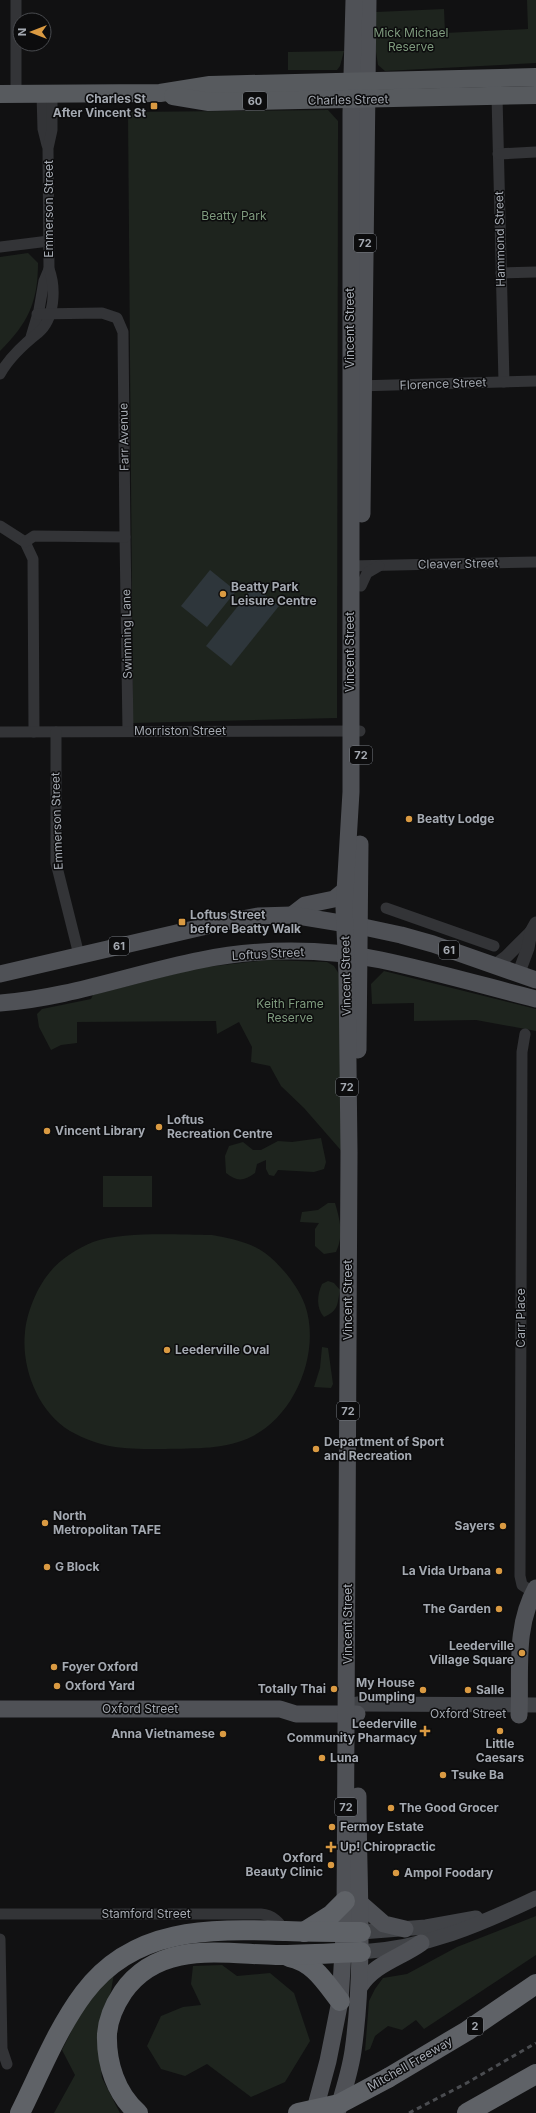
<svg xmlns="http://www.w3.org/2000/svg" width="536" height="2113" font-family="Inter,sans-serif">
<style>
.green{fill:#1e241e}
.water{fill:#2e363b}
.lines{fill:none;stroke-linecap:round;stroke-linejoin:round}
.minor{stroke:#333437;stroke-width:11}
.tertiary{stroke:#333437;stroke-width:13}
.secondary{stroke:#414347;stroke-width:15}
.primary{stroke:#4f5156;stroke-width:17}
.trunk{stroke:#575a5e;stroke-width:18}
.motorway{stroke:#5f6267;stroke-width:20}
.rail{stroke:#4a4c50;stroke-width:3;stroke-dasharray:5 4;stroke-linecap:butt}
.motorway-bridge{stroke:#5f6267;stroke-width:20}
.poi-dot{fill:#da9a42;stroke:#0c0c0d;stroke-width:1.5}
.labels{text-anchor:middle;stroke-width:3;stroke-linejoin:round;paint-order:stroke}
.shield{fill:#0c0c0d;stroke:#767a80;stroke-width:1}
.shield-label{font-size:11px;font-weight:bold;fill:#a4a9b1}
.park-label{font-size:12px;fill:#7e9a7d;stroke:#0c0c0d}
.poi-label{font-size:12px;font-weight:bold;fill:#a4a9b1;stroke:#0c0c0d;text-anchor:start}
.street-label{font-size:12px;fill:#a4a9b1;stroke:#0c0c0d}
</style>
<rect width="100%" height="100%" fill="#111112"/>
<g class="green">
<path d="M527,0H536V63L385,71L378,65L376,52V12L444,9L445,33L528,29Z"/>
<path d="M344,51L340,66L337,70H288V52Z"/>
<path d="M328,110L338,121L337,718L133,723L128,112Z"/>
<path d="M28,253L38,263C38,302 28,323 0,351V257Z"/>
<path d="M268,960L327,962L334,966L339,974L345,1155L304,1108L281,1086L270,1066L251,1062L252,1047L239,1022L217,1034L216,1021L77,1022V1043L61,1045L51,1050L39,1027L37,1014L42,1009L91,999L93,995L198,968Z"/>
<path d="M384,971L536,1009V1031L476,1020L414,1021V1003L372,1004L371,984Z"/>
<path d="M321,1138L326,1162L324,1169L314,1172L278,1170L274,1176L269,1175L266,1169V1160L257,1164L255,1173C244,1181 237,1182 226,1173L225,1156L229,1146L243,1142L253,1150H261L278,1141L292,1142Z"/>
<rect x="103" y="1176" width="49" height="31"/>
<path d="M328,1203H335C340,1220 344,1235 336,1252L324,1254L315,1246V1229L319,1223L300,1222L302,1212L318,1210Z"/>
<path d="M212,1235C229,1238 250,1242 265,1253C281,1265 298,1286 305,1305C321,1351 296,1414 253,1436C226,1450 195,1448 165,1449C128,1449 104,1450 70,1431C38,1412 21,1368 25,1332C27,1312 37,1287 50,1272C60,1259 78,1248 93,1242C125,1231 177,1235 212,1235Z"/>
<path d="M328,1281L334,1283L340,1290C337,1305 339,1310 324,1317C316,1308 317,1295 322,1284Z"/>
<path d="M322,1347L328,1348L333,1384L331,1388L314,1387L320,1368Z"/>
<path d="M536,1916V1955L424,2029L416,2020L402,2030L388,2026L375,2036L370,2049L365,2051L369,2001L375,1989L383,1978L407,1974L457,1947Z"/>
<path d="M222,1965L237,1976L270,1973L294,1993L310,2041L285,2082L251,2097L207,2064L185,2076L161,2069L147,2046L161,2016L183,2007L201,2005L191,1984L193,1966Z"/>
<path d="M114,1973L111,1991L97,2034L102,2078L120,2113H54L75,2075L62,2050L86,2002Z"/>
</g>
<g class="water">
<path d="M210,570L236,591L207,627L181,606Z"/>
<path d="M254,586L279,606L231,666L206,646Z"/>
</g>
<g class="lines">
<g class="minor">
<path d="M16,94V0"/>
<path d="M42,94L43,129L47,145"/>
<path d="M497,96L504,382"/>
<path d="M498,154L536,152"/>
<path d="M0,247L49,241"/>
<path d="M501,273L536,272"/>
<path d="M31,337L39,310L44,281L49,269"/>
<path d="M0,374C9,358 24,344 38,333C55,319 56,288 49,269L48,148L52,130V94"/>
<path d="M357,386L536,381"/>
<path d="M0,526L25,542L33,559L34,732"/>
<path d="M125,537L128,731"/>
<path d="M25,542L34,536L125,537L123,332L117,318L102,313L37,314"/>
<path d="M350,566L536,562"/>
<path d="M361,586L367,573L379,566"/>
<path d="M0,732L360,731"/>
<path d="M56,732V863L79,955"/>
<path d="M386,908L494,946"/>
<path d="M525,1034L522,1052L520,1576L522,1585L536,1594"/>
<path d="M0,1914H261C273,1915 279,1922 285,1931"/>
<path d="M0,1939L2,2049L7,2064"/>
</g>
<g class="tertiary">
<path d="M494,966L506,957L531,932"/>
<path d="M518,975L528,948L531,932L536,923"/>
</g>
<g class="secondary">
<path d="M357,1704L536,1705"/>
<path d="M361,1932L426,1927L476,1918"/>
<path d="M361,1952C426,1948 479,1925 536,1898"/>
</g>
<g class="primary">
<path d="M362,514L368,0"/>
<path d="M292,915L305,905L334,899L345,890"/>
<path d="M0,974L211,925L258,916L292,915L359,926L401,935L433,944L536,980"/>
<path d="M0,1003C69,998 134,973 201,960C259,948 323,948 381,960C433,971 485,986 536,999"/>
<path d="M358,1050L360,844"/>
<path d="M0,1709H280L296,1714H357"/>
<path d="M519,1715C521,1671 514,1627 536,1588"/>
<path d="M360,1903L384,1924L405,1929"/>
<path d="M360,1986C374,1964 400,1958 421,1943"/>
<path d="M314,2113L328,2061L340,2001L345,1919L349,1152L347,974L344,908L351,792V113L354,0"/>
<path d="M337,2113C343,2093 350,2072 353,2051C365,1966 358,1882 358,1796"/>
</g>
<g class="trunk">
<path d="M0,94L160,93L210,85L536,77"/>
<path d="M173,96L209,102L536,95"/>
</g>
<g class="motorway">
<path d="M304,1932L331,1915L345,1901"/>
<path d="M289,1957C314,1962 325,1982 340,2001"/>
<path d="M388,2078L467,2031L536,1984"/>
<path d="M20,2113C40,2073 57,2029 84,1993C134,1926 211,1929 286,1931C311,1932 336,1932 361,1932"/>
<path d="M138,2113C116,2094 106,2063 107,2034C108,2019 115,2004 123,1992C159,1940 222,1954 276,1955C305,1955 333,1953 361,1952"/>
<path d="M467,2113L536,2074"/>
</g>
<path class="rail" d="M409,2113L465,2084L536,2043"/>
<path class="motorway-bridge" d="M298,2113L339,2104L388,2078"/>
</g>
<g class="poi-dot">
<rect x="150" y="102" width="8" height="8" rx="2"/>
<circle cx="223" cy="594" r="4"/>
<circle cx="409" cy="819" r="4"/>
<rect x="178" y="918" width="8" height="8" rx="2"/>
<circle cx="159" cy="1127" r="4"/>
<circle cx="47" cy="1131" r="4"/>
<circle cx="167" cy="1350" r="4"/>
<circle cx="316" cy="1449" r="4"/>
<circle cx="45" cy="1523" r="4"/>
<circle cx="503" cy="1526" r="4"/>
<circle cx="47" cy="1567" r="4"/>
<circle cx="499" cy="1571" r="4"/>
<circle cx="499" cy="1609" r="4"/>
<circle cx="522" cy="1653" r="4"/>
<circle cx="54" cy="1667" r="4"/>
<circle cx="57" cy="1686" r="4"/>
<circle cx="334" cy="1689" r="4"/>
<circle cx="423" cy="1690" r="4"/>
<circle cx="468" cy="1690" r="4"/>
<path d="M423 1725h4v4h4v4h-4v4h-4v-4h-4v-4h4z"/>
<circle cx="500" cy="1731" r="4"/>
<circle cx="223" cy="1734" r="4"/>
<circle cx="322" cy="1758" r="4"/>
<circle cx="443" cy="1775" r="4"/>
<circle cx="391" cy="1808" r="4"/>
<circle cx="332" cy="1827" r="4"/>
<path d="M329 1841h4v4h4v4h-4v4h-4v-4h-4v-4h4z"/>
<circle cx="331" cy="1865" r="4"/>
<circle cx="396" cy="1873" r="4"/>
</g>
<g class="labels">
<g class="shield">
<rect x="243" y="92" width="24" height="18" rx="3"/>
<rect x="354" y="234" width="22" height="18" rx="3"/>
<rect x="350" y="746" width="22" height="18" rx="3"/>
<rect x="109" y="937" width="20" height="18" rx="3"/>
<rect x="439" y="941" width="20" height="18" rx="3"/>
<rect x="336" y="1078" width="22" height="18" rx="3"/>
<rect x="337" y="1402" width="22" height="18" rx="3"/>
<rect x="335" y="1798" width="22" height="18" rx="3"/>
<rect x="467" y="2017" width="16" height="18" rx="3"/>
</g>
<g class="shield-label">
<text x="255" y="105">60</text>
<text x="365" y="247">72</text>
<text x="361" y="759">72</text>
<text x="119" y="950">61</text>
<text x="449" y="954">61</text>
<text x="347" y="1091">72</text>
<text x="348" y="1415">72</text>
<text x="346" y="1811">72</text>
<text x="475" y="2030">2</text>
</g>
<g class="park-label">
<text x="411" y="37">Mick Michael<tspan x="411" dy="14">Reserve</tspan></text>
<text x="234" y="220">Beatty Park</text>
<text x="290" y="1008">Keith Frame<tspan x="290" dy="14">Reserve</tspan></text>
</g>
<g class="poi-label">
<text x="146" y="103" text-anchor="end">Charles St<tspan x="146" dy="14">After Vincent St</tspan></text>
<text x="231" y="591">Beatty Park<tspan x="231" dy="14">Leisure Centre</tspan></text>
<text x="417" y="823">Beatty Lodge</text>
<text x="190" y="919">Loftus Street<tspan x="190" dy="14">before Beatty Walk</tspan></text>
<text x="167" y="1124">Loftus<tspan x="167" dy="14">Recreation Centre</tspan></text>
<text x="55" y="1135">Vincent Library</text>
<text x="175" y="1354">Leederville Oval</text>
<text x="324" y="1446">Department of Sport<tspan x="324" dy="14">and Recreation</tspan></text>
<text x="53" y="1520">North<tspan x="53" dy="14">Metropolitan TAFE</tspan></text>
<text x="495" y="1530" text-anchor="end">Sayers</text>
<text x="55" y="1571">G Block</text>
<text x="491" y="1575" text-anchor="end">La Vida Urbana</text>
<text x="491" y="1613" text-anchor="end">The Garden</text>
<text x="514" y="1650" text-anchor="end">Leederville<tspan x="514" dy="14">Village Square</tspan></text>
<text x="62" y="1671">Foyer Oxford</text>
<text x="415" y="1687" text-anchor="end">My House<tspan x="415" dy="14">Dumpling</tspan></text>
<text x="65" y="1690">Oxford Yard</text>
<text x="326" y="1693" text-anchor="end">Totally Thai</text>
<text x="476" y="1694">Salle</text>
<text x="417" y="1728" text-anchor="end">Leederville<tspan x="417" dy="14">Community Pharmacy</tspan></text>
<text x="215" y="1738" text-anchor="end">Anna Vietnamese</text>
<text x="500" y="1748" text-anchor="middle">Little<tspan x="500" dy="14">Caesars</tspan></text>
<text x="330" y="1762">Luna</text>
<text x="451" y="1779">Tsuke Ba</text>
<text x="399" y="1812">The Good Grocer</text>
<text x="340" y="1831">Fermoy Estate</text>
<text x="340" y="1851">Up! Chiropractic</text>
<text x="323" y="1862" text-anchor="end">Oxford<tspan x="323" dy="14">Beauty Clinic</tspan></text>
<text x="404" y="1877">Ampol Foodary</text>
</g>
<g class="street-label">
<text transform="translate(348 100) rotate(-1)" y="4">Charles Street</text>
<text transform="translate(49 209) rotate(-90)" y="4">Emmerson Street</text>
<text transform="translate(500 239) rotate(-91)" y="4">Hammond Street</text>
<text transform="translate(350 328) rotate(-90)" y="4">Vincent Street</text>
<text transform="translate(443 384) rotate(-2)" y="4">Florence Street</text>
<text transform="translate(124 437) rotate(-91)" y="4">Farr Avenue</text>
<text transform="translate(458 564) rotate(-1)" y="4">Cleaver Street</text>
<text transform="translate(127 634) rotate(-91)" y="4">Swimming Lane</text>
<text transform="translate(350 652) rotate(-90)" y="4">Vincent Street</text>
<text x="180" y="735">Morriston Street</text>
<text transform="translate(57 821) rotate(-92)" y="4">Emmerson Street</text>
<text transform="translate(268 954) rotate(-3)" y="4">Loftus Street</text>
<text transform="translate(346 976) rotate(-91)" y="4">Vincent Street</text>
<text transform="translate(348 1300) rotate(-90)" y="4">Vincent Street</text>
<text transform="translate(521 1318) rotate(-90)" y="4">Carr Place</text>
<text transform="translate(348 1624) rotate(-90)" y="4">Vincent Street</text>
<text x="140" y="1713">Oxford Street</text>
<text x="468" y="1718">Oxford Street</text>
<text x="146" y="1918">Stamford Street</text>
<text transform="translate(410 2064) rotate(-30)" y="4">Mitchell Freeway</text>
</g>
</g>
<g transform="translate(32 32) rotate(270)"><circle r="19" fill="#0c0c0d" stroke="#494b4f"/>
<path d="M0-3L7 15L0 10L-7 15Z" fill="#da9a42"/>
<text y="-6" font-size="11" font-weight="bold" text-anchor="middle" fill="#a4a9b1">N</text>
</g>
</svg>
